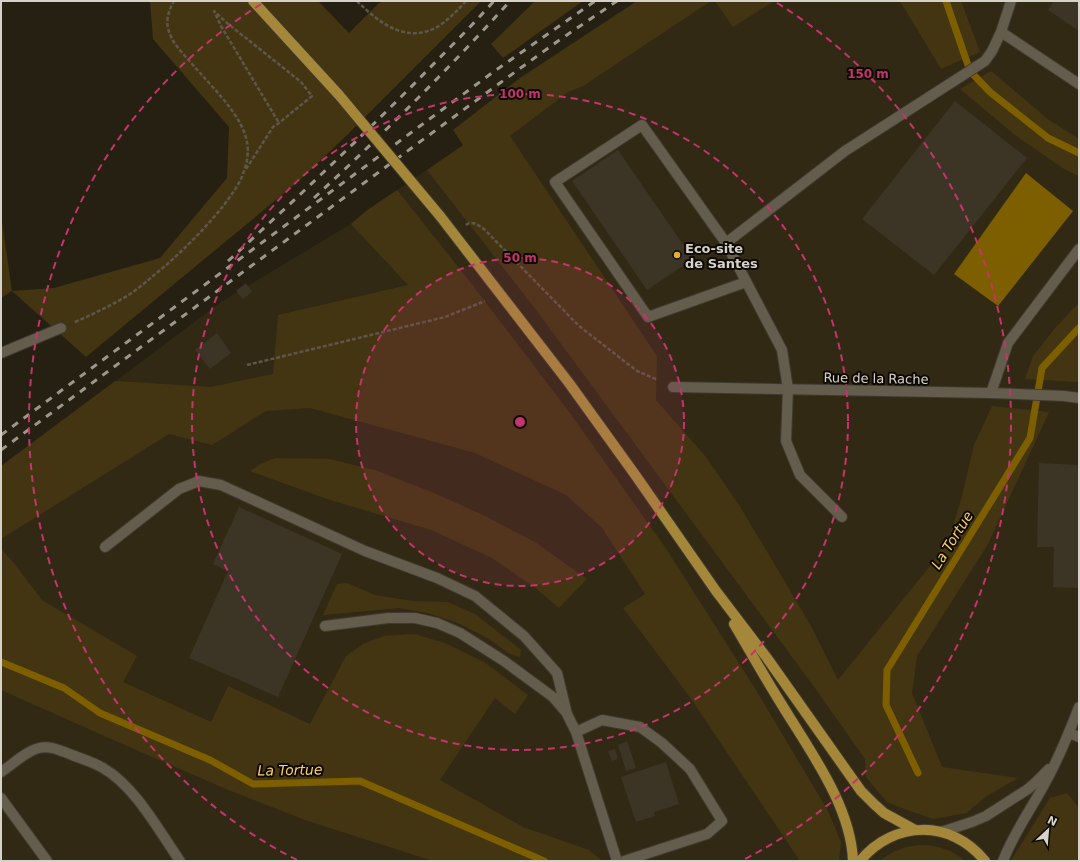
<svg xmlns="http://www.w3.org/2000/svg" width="1080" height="862" font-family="'DejaVu Sans',sans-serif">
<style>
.built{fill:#322914}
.green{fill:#443512}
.water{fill:#7e5f00}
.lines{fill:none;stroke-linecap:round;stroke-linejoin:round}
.stream{stroke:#7e5f00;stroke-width:7}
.building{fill:#3c3526}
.minor-casing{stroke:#3f3a31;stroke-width:12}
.major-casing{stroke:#3f3a31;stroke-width:12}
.path{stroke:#5d574b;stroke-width:2.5;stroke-dasharray:4 2;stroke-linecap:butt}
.minor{stroke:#645c4c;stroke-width:10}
.major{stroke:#a58739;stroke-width:10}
.rail{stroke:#9c968c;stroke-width:3;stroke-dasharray:7 7;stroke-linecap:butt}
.major-bridge-casing{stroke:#3f3a31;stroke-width:12;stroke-linecap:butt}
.major-bridge{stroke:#a58739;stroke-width:10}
.ring{fill:none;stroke:#c5346c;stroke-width:2;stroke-dasharray:7 5}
.poi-dot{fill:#dfb034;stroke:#0d0a05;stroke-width:1.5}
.labels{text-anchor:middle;stroke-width:4;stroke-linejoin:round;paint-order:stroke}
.poi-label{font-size:13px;font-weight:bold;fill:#d7d2c9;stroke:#0d0a05;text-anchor:start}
.street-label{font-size:13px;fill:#d7d2c9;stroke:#0d0a05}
.water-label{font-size:14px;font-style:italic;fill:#fccf65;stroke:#0d0a05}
.centre{fill:#c5346c;stroke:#0d0a05;stroke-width:2}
.ring-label{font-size:12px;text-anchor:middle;font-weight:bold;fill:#c5346c;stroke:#0d0a05;stroke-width:4;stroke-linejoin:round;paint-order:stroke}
</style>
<rect width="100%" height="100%" fill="#262012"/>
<path class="built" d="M677,1H1079V861H1V466L20,453L221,302L351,224L366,211Z"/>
<g class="green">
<path d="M150,1H318L349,33L379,3L385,1H481L347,135L300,180L86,357L12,291L1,298V215L12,291L54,288L160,258L227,178L229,127L153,39Z"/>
<path d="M535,1H583L503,58L491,44Z"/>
<path d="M637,1H711L583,86L568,92L510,136L657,356L656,400L706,457L739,505L775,565L812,628L838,680L934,561L950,534L961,500L974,445L992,406L1049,412L988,544L917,656L912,693L942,767L1018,778L987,796L966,813L934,819L907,810L887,802L866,777L865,759L815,688L536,310L427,170L463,145L453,130L520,78Z"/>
<path d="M715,1H774L733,27Z"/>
<path d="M900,1H961L980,52L941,69Z"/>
<path d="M991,71L1049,120L1079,139V176L1064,169L1015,135L960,89Z"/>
<path d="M397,190L471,283L570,413L665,547L756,690L828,811L841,842L839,861H798V858L689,696L623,608L645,594L602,528L566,495L475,453L310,408L266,411L212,445L169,434L1,539V466L115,381L211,387L273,374L278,315L408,285L351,224L366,211Z"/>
<path d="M1079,303V382L1025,379L1033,356L1056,327Z"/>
<path d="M275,458L329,459L375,470L432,492L483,515L535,542L587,579L559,608L534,587L492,558L431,530L327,499L250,471L261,464Z"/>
<path d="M1,549L13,562L42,600L137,656L123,682L211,722L228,686L310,724L346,656L363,644L384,636L414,634L445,643L484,662L528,695L515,714L495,698L440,780L523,827L589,850L601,860V861H433L305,820L226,789L118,742L1,690Z"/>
<path d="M347,583L375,595L413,601L448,602L475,614L521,650L520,657L508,653L489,639L458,623L428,613L399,608L323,615L337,584Z"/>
<path d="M1067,793L1079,808V861H1013L1012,859L1050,798Z"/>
<path d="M921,845C938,845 952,850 965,861H880C892,851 905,846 921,845Z"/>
</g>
<path class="water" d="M1026,173L1073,211L998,306L954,274Z"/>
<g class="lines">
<g class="stream">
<path d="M946,1L970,71L990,92L1048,138L1079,153"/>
<path d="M1,662L64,688L100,713L210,760L253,784L360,781L544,861"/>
<path d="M918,773L886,705L887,670L1030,438L1042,368L1079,328"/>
</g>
</g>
<g class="building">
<path d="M1054,1H1079V31L1048,10Z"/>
<path d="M955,101L1027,158L934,275L862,219Z"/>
<path d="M618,150L693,259L647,290L572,181Z"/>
<path d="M246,283L252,292L243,299L236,291Z"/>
<path d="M217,333L231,353L210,369L195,350Z"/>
<path d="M1039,463L1079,465V588L1053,587L1054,547H1037Z"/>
<path d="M239,507L342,554L278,697L189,658L228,571L213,564Z"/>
<path d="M627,741L636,768L626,771L618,745Z"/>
<path d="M615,749L618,759L612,761L608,751Z"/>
<path d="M666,762L679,804L654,812L655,816L636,822L621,777Z"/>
</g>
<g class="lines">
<g class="minor-casing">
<g id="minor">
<path d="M1011,1L1001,32L1079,84"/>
<path d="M726,243L845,151L985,61L992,51L1001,32"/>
<path d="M746,282L648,317L555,182L642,125L726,243L782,350L788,389L786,441L800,475L842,517"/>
<path d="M1,353L61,328"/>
<path d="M673,387L991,393L1064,396L1079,398"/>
<path d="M991,393L1008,343L1079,249"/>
<path d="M105,547L179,489L199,481L221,485L365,551L437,578L475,596L524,636L557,673L567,714L576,732L617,861"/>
<path d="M325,626L388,618H415L437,623L460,633L504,661L553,697L565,711"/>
<path d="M576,732L602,720L640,727L662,743L690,769L722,821L707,834L624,861"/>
<path d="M1069,733L1079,737"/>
<path d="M1,772C12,765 26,751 39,748C51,745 61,751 72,755C82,759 93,762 103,768C135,786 159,831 180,861"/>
<path d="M1,798L47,861"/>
<path d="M941,832L972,822L986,816L1028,789L1036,782L1049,769"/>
<path d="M1003,861C1013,834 1030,811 1044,785C1058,760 1069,733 1079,707"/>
</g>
</g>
<g class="major-casing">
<g id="major">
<path d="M253,1L339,95"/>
<path d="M440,216L569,383L636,476L716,591L767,658L861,791L874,804L884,813L915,830"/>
<path d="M734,624C750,651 765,678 782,705C810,751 851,806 853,861"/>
<path d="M860,861C894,820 951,819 985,861"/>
</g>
</g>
<g class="path">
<path d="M357,1C379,23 407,45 439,26C449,19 458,10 466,1"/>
<path d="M246,169L273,127L279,123L312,96L301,82L227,23L214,11L221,26L279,123"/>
<path d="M466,225C472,220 478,225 484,229L579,326L637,371L658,380"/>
<path d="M75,322C93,314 110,306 127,296C136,290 145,283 153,276C179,255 203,231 224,205C232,194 240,184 244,171C248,160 249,149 246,138C240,115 217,92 201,74C192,64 183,54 175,44C165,28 165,17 174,1"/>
<path d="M247,365L445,317L485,301"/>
</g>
<use href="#minor" class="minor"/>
<use href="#major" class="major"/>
<g class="rail">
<path d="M314,198C382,135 448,70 510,1"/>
<path d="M228,261C292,203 355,143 416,82C442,55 469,29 494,1"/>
<path d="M1,435L496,70L595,1"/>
<path d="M1,450L504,80L558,41L617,1"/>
</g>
<g class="major-bridge-casing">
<path id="major-bridge" d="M339,95L440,216"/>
</g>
<use href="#major-bridge" class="major-bridge"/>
</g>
<circle cx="520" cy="422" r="164" fill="#c5346c" fill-opacity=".12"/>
<g class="ring">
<circle cx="520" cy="422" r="164"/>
<circle cx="520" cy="422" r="328"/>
<path d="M297 860A492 492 0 0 1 263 3M777 3A492 492 0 0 1 743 860"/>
</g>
<circle class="poi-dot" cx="677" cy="255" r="4"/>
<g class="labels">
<g class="poi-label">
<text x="685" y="253">Eco-site<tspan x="685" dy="15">de Santes</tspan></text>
</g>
<g class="street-label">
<text transform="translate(876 378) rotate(1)" y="5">Rue de la Rache</text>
</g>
<g class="water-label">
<text transform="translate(952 540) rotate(-58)" y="5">La Tortue</text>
<text transform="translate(290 770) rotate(-1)" y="5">La Tortue</text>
</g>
</g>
<circle cx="520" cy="422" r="6" class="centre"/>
<g class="ring-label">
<text x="868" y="78">150 m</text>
<text x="520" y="98">100 m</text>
<text x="520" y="262">50 m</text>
</g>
<rect width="1080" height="862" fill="none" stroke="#d7d2c9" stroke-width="4"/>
<g transform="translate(1048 830) rotate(26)" stroke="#0d0a05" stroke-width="3" paint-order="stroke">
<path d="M0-3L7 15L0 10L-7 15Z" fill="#d7d2c9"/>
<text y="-6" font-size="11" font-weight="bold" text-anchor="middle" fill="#d7d2c9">N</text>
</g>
</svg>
